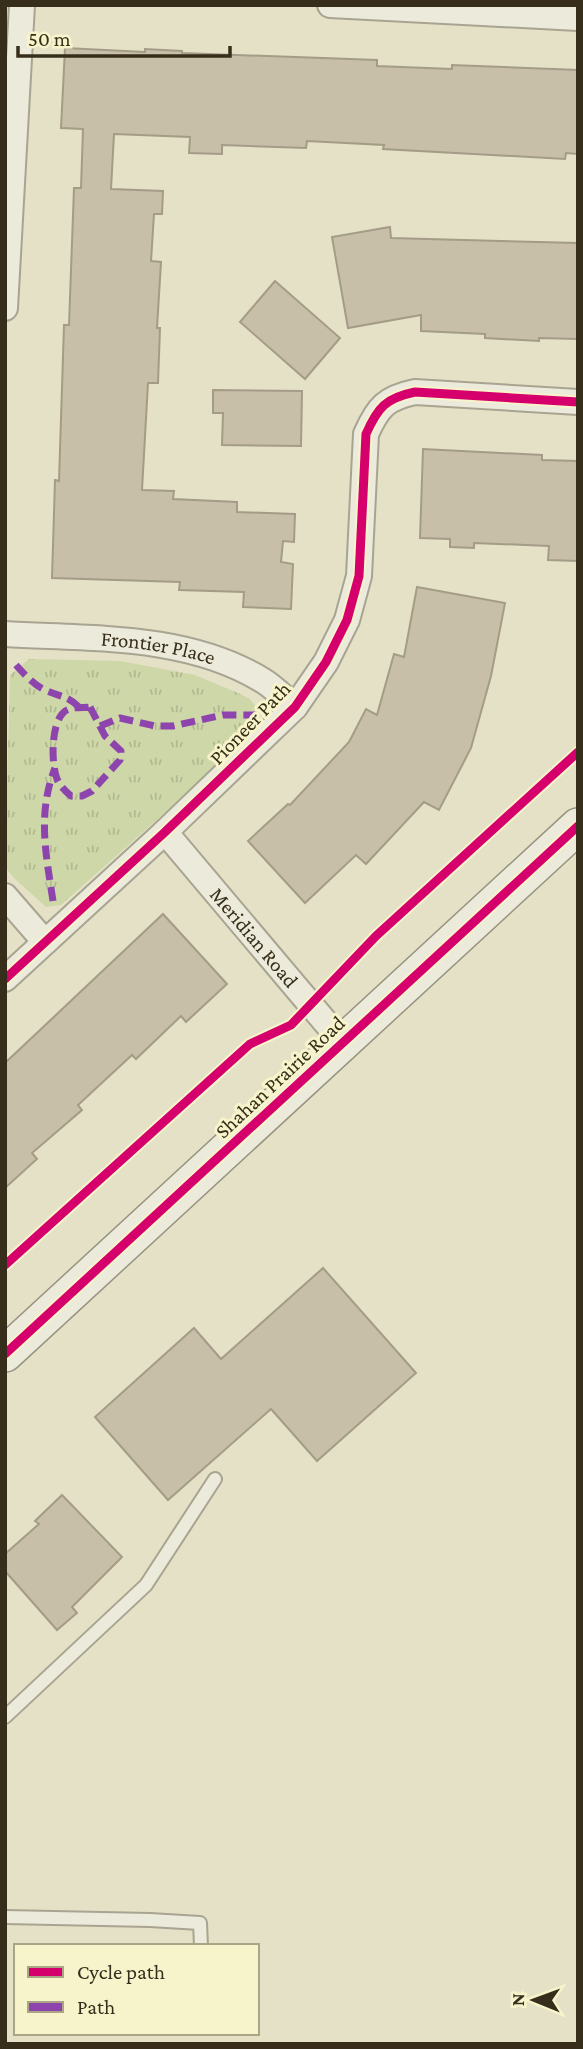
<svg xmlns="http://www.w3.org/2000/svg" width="583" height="2049" font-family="'Crimson Pro',serif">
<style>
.park{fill:url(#park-tufts)}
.building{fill:#c8bfa8;stroke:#a49c87;stroke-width:2}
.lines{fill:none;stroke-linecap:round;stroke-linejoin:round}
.lane-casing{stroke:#a8a491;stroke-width:16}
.street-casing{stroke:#a8a491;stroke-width:28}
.secondary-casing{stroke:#989381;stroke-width:38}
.lane{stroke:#eceada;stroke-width:12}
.street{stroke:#eceada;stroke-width:24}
.secondary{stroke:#eceada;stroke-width:35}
.quiet{stroke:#8e44ad;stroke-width:7;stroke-dasharray:14 7;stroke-linecap:butt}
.cycleway-casing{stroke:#f7f4cb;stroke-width:13}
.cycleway{stroke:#d6006c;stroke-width:9}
.labels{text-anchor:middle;stroke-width:6;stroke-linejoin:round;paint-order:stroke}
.street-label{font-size:21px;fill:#362e1a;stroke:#f7f4cb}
</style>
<defs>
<pattern id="park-tufts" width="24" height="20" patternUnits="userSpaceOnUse" patternTransform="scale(1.75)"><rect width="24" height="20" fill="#cdd7a8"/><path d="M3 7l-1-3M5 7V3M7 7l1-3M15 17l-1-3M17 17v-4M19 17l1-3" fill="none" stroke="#b1b990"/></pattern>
</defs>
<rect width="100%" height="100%" fill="#e4e1c7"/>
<path class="park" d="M29,659L120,661L195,675L238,693L250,699L256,707L261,727L61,905L46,907L15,879L5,867L10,675Z"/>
<g class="building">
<path d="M65,48L145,52V49L182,51V53L377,60V66L452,69V65L578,70V154L566,153L565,159L383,149L384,145L307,141L306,148L222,145V154L189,153L190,137L114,134L111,189L163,191L162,214H154L151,261L161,262L157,328H160L158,383H148L142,490L174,491L173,499L237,502V512L295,514L294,542L283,541L281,562L293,564L291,609L243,607L244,592L179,590L180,582L52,578L55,480L59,481L64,325H69L74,188H81L83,129L61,128Z"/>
<path d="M390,227L391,238L578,243V339L539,338V341L485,338V334L421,331V315L348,328L332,237Z"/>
<path d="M275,281L340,338L305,379L240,322Z"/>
<path d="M213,390L302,391L301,446L222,445L223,413H213Z"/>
<path d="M423,449L542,455V460L578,461V561L548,560L549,546L474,543V548L450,547V539L420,538Z"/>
<path d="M417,587L505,603L491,676L471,748L439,810L424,802L366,864L356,855L305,903L248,841L288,804L290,805L349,742L366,709L377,715L394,654L404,657Z"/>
<path d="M163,914L227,984L186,1022L181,1016L136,1059L132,1055L78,1105L82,1110L32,1153L37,1159L5,1188V1063Z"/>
<path d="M323,1268L416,1373L317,1461L271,1409L168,1500L95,1417L194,1328L221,1359Z"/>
<path d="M62,1495L122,1557L72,1607L77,1613L57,1630L5,1571V1554L39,1524L35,1521Z"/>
</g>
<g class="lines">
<g class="lane-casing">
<g id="lane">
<path d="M5,1717L146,1585L215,1479"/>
<path d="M5,1917L150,1920L200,1923L201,1946"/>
</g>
</g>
<g class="street-casing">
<g id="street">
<path d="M330,5L578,18"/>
<path d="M5,308L22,5"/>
<path id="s1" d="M5,634C91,639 186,634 262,680C274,687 284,698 295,707"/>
<path id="s2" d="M165,832L343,1043"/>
<path d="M5,896L45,942"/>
<path d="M5,979L165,832L295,707L326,662L347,620L359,576L366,434C378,407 386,398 415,392L578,402"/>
</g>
</g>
<g class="secondary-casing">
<path id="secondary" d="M5,1354L578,826"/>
</g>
<use href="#lane" class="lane"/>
<use href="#street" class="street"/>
<use href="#secondary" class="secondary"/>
<g class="quiet">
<path d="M16,665C24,674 34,685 45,690C60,697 67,695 80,708"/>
<path d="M90,707L105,736L121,751L120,760L92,791L82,796H71C66,792 60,786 57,779C51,763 51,725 63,713C69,706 82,708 90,707Z"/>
<path d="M100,726L120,718L155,726H173L223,715H255"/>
<path d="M53,901C46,854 37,814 55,768"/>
</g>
<g class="cycleway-casing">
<g id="cycleway">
<path d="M5,979L165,832L295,707L326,662L347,620L359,576L366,434C378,407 386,398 415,392L578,402"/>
<path d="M5,1265L250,1044L291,1025L376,936L578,752"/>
<path d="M5,1354L578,826"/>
</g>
</g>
<use href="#cycleway" class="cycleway"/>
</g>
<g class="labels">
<g class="street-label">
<text dy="7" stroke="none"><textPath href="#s1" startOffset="154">Frontier Place</textPath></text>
<text transform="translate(250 723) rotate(-46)" y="7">Pioneer Path</text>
<text dy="7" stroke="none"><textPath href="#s2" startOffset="138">Meridian Road</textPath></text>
<text transform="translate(280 1077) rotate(-43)" y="7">Shahan Prairie Road</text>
</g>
</g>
<rect width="583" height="2049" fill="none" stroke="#362e1a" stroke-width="14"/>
<rect x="14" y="1944" width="245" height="91" fill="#f7f4cb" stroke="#aaa584" stroke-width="2"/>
<rect x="28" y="1967" width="35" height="10" fill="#d6006c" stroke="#aaa584" stroke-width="2"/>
<text x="77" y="1979" font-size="21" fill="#362e1a">Cycle path</text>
<rect x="28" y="2002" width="35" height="10" fill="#8e44ad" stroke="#aaa584" stroke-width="2"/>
<text x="77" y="2014" font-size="21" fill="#362e1a">Path</text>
<g transform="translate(534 2000) rotate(271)" stroke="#f7f4cb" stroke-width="5" paint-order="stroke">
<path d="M0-5L12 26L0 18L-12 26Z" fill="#362e1a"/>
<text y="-10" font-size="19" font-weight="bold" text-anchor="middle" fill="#362e1a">N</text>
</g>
<path d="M18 46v10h212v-10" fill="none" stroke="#362e1a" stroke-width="3.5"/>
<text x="28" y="46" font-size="21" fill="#362e1a" stroke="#f7f4cb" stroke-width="5" paint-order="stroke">50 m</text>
</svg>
